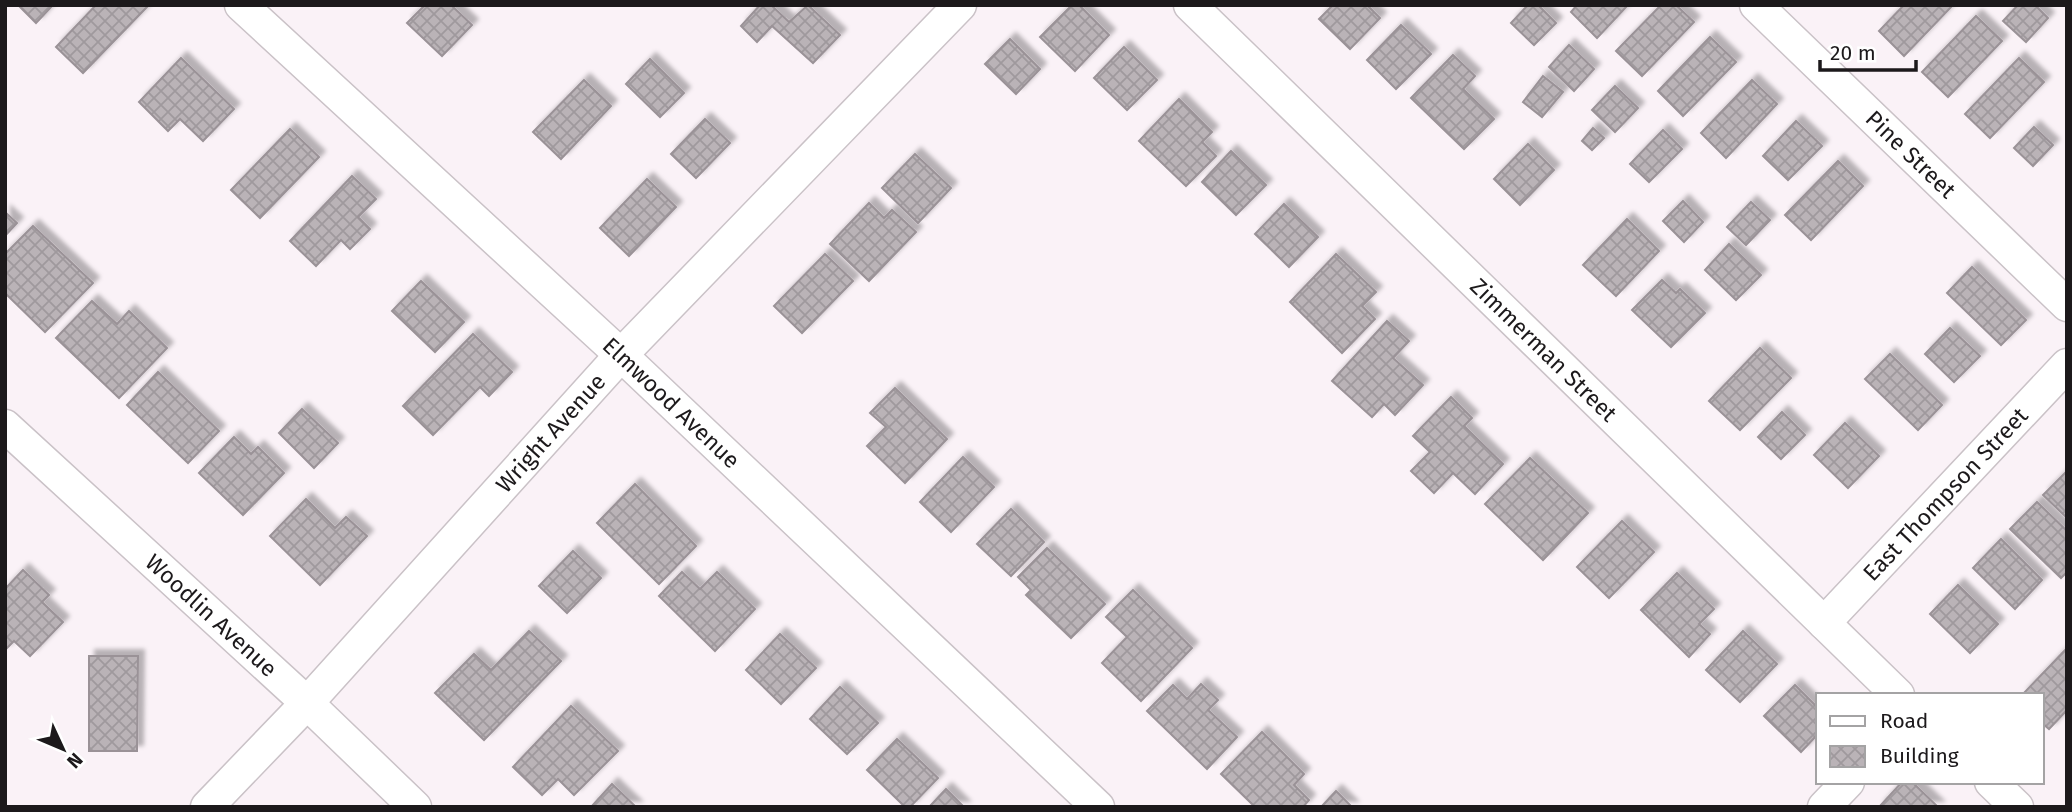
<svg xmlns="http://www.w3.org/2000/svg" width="2072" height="812" font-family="'Fira Sans',sans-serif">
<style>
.building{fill:url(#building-cross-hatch);stroke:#9a9297;stroke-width:2;filter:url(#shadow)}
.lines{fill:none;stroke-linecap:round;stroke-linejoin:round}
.street-casing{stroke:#cac2c7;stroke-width:35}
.street{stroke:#fff;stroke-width:32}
.labels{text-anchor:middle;stroke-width:5;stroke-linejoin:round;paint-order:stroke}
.street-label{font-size:23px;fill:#1c191b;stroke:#fff}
</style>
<defs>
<pattern id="building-cross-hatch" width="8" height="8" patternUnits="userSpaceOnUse" patternTransform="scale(1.75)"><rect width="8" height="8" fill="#bab3b7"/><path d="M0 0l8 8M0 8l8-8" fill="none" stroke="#9f999d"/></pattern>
<filter id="shadow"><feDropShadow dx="6" dy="-6" stdDeviation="2" flood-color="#0004"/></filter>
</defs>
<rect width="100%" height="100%" fill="#faf2f7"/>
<g class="building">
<path d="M18,5H53L36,23Z"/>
<path d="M96,5H149L83,73L56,47Z"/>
<path d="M425,5H451L472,25L442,56L407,23Z"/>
<path d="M760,5H771L789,22L808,5L840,35L813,63L772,26L757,42L741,26Z"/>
<path d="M1072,5H1079L1109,35L1075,71L1040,37Z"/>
<path d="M1333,5H1367L1380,18L1350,49L1319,19Z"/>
<path d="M1528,5H1538L1556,23L1534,45L1511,23Z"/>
<path d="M1577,5H1628L1597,38L1571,12Z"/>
<path d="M1661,5H1676L1694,22L1642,76L1616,51Z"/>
<path d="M1904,5H1953L1904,56L1879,31Z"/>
<path d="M2018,5H2035L2048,18L2026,42L2003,21Z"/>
<path d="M1976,16L2002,41L1948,97L1922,72Z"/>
<path d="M1401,25L1431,54L1396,89L1367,60Z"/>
<path d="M1710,37L1736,62L1683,116L1658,91Z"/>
<path d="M1010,39L1040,69L1016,94L985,64Z"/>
<path d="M1569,45L1594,69L1574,91L1549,67Z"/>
<path d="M1124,47L1157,80L1127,110L1094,78Z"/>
<path d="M1453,55L1475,76L1463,89L1494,119L1464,149L1411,98Z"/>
<path d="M181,58L234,109L203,141L180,119L168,131L139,102Z"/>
<path d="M2019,58L2044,82L1990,138L1965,114Z"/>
<path d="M650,59L684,93L660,117L626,84Z"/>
<path d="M1543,76L1563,92L1542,117L1523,102Z"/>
<path d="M584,80L611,106L561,159L533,132Z"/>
<path d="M1752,80L1777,104L1726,158L1701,133Z"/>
<path d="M1615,86L1638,108L1615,132L1592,110Z"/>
<path d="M1179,99L1212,132L1202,142L1216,156L1186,186L1139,141Z"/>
<path d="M705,119L730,143L696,178L671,154Z"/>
<path d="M1796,121L1822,146L1788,180L1763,156Z"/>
<path d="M2034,127L2053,145L2033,166L2014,148Z"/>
<path d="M1593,128L1604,138L1592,150L1582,141Z"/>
<path d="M290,129L319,157L260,218L231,190Z"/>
<path d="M1663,130L1682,149L1649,182L1630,164Z"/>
<path d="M1528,144L1554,170L1520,205L1494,179Z"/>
<path d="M1231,151L1266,185L1236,215L1202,182Z"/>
<path d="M915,154L951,188L918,223L882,188Z"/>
<path d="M1838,161L1863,186L1811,240L1785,215Z"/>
<path d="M352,176L376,199L358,217L370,229L350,249L341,240L316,266L290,241Z"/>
<path d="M647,179L676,207L629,256L600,228Z"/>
<path d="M1683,201L1703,222L1684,242L1663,221Z"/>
<path d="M1751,202L1770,220L1746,245L1727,227Z"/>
<path d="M869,203L884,218L892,210L916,232L869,281L830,244Z"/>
<path d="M1284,204L1318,237L1289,267L1255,234Z"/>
<path d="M5,212L17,223L5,236Z"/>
<path d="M1627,219L1659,251L1616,296L1583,265Z"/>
<path d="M33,226L93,283L45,332L5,293V254Z"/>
<path d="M1729,244L1761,275L1736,300L1705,270Z"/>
<path d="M825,254L853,281L802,333L774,306Z"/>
<path d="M1336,254L1376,292L1362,306L1375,319L1342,353L1290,302Z"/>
<path d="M1972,267L2026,320L2001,345L1947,293Z"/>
<path d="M1662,280L1676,293L1680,289L1705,313L1671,347L1632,310Z"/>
<path d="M421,281L464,322L435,352L392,311Z"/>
<path d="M92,301L117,324L129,311L167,348L119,398L56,338Z"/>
<path d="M1387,321L1409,341L1393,358L1423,385L1395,415L1384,404L1372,417L1332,381Z"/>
<path d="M1950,328L1980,356L1954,382L1925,354Z"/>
<path d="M473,334L512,372L489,396L480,387L433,435L403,406Z"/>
<path d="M1760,348L1791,378L1740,430L1709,401Z"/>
<path d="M1890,354L1942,405L1918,430L1865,379Z"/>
<path d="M158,372L219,431L188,463L127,405Z"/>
<path d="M895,388L947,439L905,483L867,446L886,427L870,413Z"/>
<path d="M1451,397L1472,418L1464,426L1503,464L1475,494L1453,473L1434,493L1411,471L1430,452L1413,436Z"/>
<path d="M302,409L338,443L314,468L279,433Z"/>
<path d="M1782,412L1805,435L1781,459L1758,437Z"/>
<path d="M1845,423L1879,456L1848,488L1814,455Z"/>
<path d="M234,437L251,454L258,447L284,473L243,515L199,473Z"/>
<path d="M963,457L994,487L951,532L920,502Z"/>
<path d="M1530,458L1588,513L1543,560L1485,504Z"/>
<path d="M2067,471V518L2043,495Z"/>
<path d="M635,484L696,546L659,584L597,523Z"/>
<path d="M306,499L335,528L346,517L367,536L320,585L270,536Z"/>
<path d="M2037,502L2067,531V572L2061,578L2010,529Z"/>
<path d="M1011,509L1044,542L1011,576L977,544Z"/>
<path d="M1622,521L1654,552L1609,598L1577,567Z"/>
<path d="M2001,539L2042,580L2015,609L1973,568Z"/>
<path d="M1047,548L1105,604L1071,638L1026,595L1031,590L1018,577Z"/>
<path d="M573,551L601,578L567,613L539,586Z"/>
<path d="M23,570L49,595L42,602L63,622L30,656L14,641L5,650V589Z"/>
<path d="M682,572L700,589L717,572L755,609L715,651L659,596Z"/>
<path d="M1677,573L1714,609L1699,624L1710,634L1689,657L1641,610Z"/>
<path d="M1958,585L1998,624L1970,653L1930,614Z"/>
<path d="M1133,590L1192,648L1141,701L1102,663L1127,637L1106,617Z"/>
<path d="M529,631L561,661L484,740L435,693L474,654L491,670Z"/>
<path d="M1743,631L1777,664L1740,702L1706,670Z"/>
<path d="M780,634L816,668L781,704L746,670Z"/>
<path d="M2067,648V710L2049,729L2042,723V695H2022Z"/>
<path d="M89,656H138L137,751H89Z"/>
<path d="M1201,684L1218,700L1208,710L1237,737L1207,769L1147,711L1173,685L1187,699Z"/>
<path d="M1795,685L1818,708V734L1801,752L1764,716Z"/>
<path d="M840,687L878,723L847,754L810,719Z"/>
<path d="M571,706L618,751L574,795L558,779L542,795L513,767Z"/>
<path d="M1262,732L1304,774L1294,785L1309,800L1303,807H1255L1221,774Z"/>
<path d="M897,739L938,778L910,807H905L867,770Z"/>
<path d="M1902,782H1912L1938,807H1879Z"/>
<path d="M612,784L636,807H591Z"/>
<path d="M946,789L964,807H929Z"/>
<path d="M1336,791L1352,807H1321Z"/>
</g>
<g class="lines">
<g class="street-casing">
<g id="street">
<path id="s1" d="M241,5L621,355L1098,807"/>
<path id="s2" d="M1190,5L1898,695"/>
<path id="s3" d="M1756,5L2067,305"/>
<path id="s4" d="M5,426L307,703L415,807"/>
<path id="s5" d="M1824,623L2067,365"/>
<path d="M1991,782L2017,807"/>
<path id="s6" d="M207,807L307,703L621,355L960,5"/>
<path d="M1824,807L1848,782"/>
</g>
</g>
<use href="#street" class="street"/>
</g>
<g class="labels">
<g class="street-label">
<text dy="8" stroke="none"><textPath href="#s3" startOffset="215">Pine Street</textPath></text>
<text dy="8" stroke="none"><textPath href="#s2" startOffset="494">Zimmerman Street</textPath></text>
<text dy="8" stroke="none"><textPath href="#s1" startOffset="586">Elmwood Avenue</textPath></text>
<text dy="8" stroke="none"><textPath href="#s6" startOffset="508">Wright Avenue</textPath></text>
<text dy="8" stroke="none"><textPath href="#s5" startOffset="177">East Thompson Street</textPath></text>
<text dy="8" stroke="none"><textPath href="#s4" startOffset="280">Woodlin Avenue</textPath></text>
</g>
</g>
<rect width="2072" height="812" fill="none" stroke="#1c191b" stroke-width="14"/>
<rect x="1816" y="693" width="228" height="91" fill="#ffffff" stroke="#a4a3a4" stroke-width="2"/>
<rect x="1830" y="716" width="35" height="10" fill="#ffffff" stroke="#a4a3a4" stroke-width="2"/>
<text x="1880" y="728" font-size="21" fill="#1c191b">Road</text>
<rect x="1830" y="746" width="35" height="21" fill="url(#building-cross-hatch)" stroke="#a4a3a4" stroke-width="2"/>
<text x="1880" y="763" font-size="21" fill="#1c191b">Building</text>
<g transform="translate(63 749) rotate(134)" stroke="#ffffff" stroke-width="5" paint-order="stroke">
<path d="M0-5L12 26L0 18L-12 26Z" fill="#1c191b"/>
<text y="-10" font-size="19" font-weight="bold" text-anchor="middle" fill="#1c191b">N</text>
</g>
<path d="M1820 60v10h96v-10" fill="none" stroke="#1c191b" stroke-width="3.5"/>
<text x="1830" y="60" font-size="21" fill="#1c191b" stroke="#ffffff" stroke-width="5" paint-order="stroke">20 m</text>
</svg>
